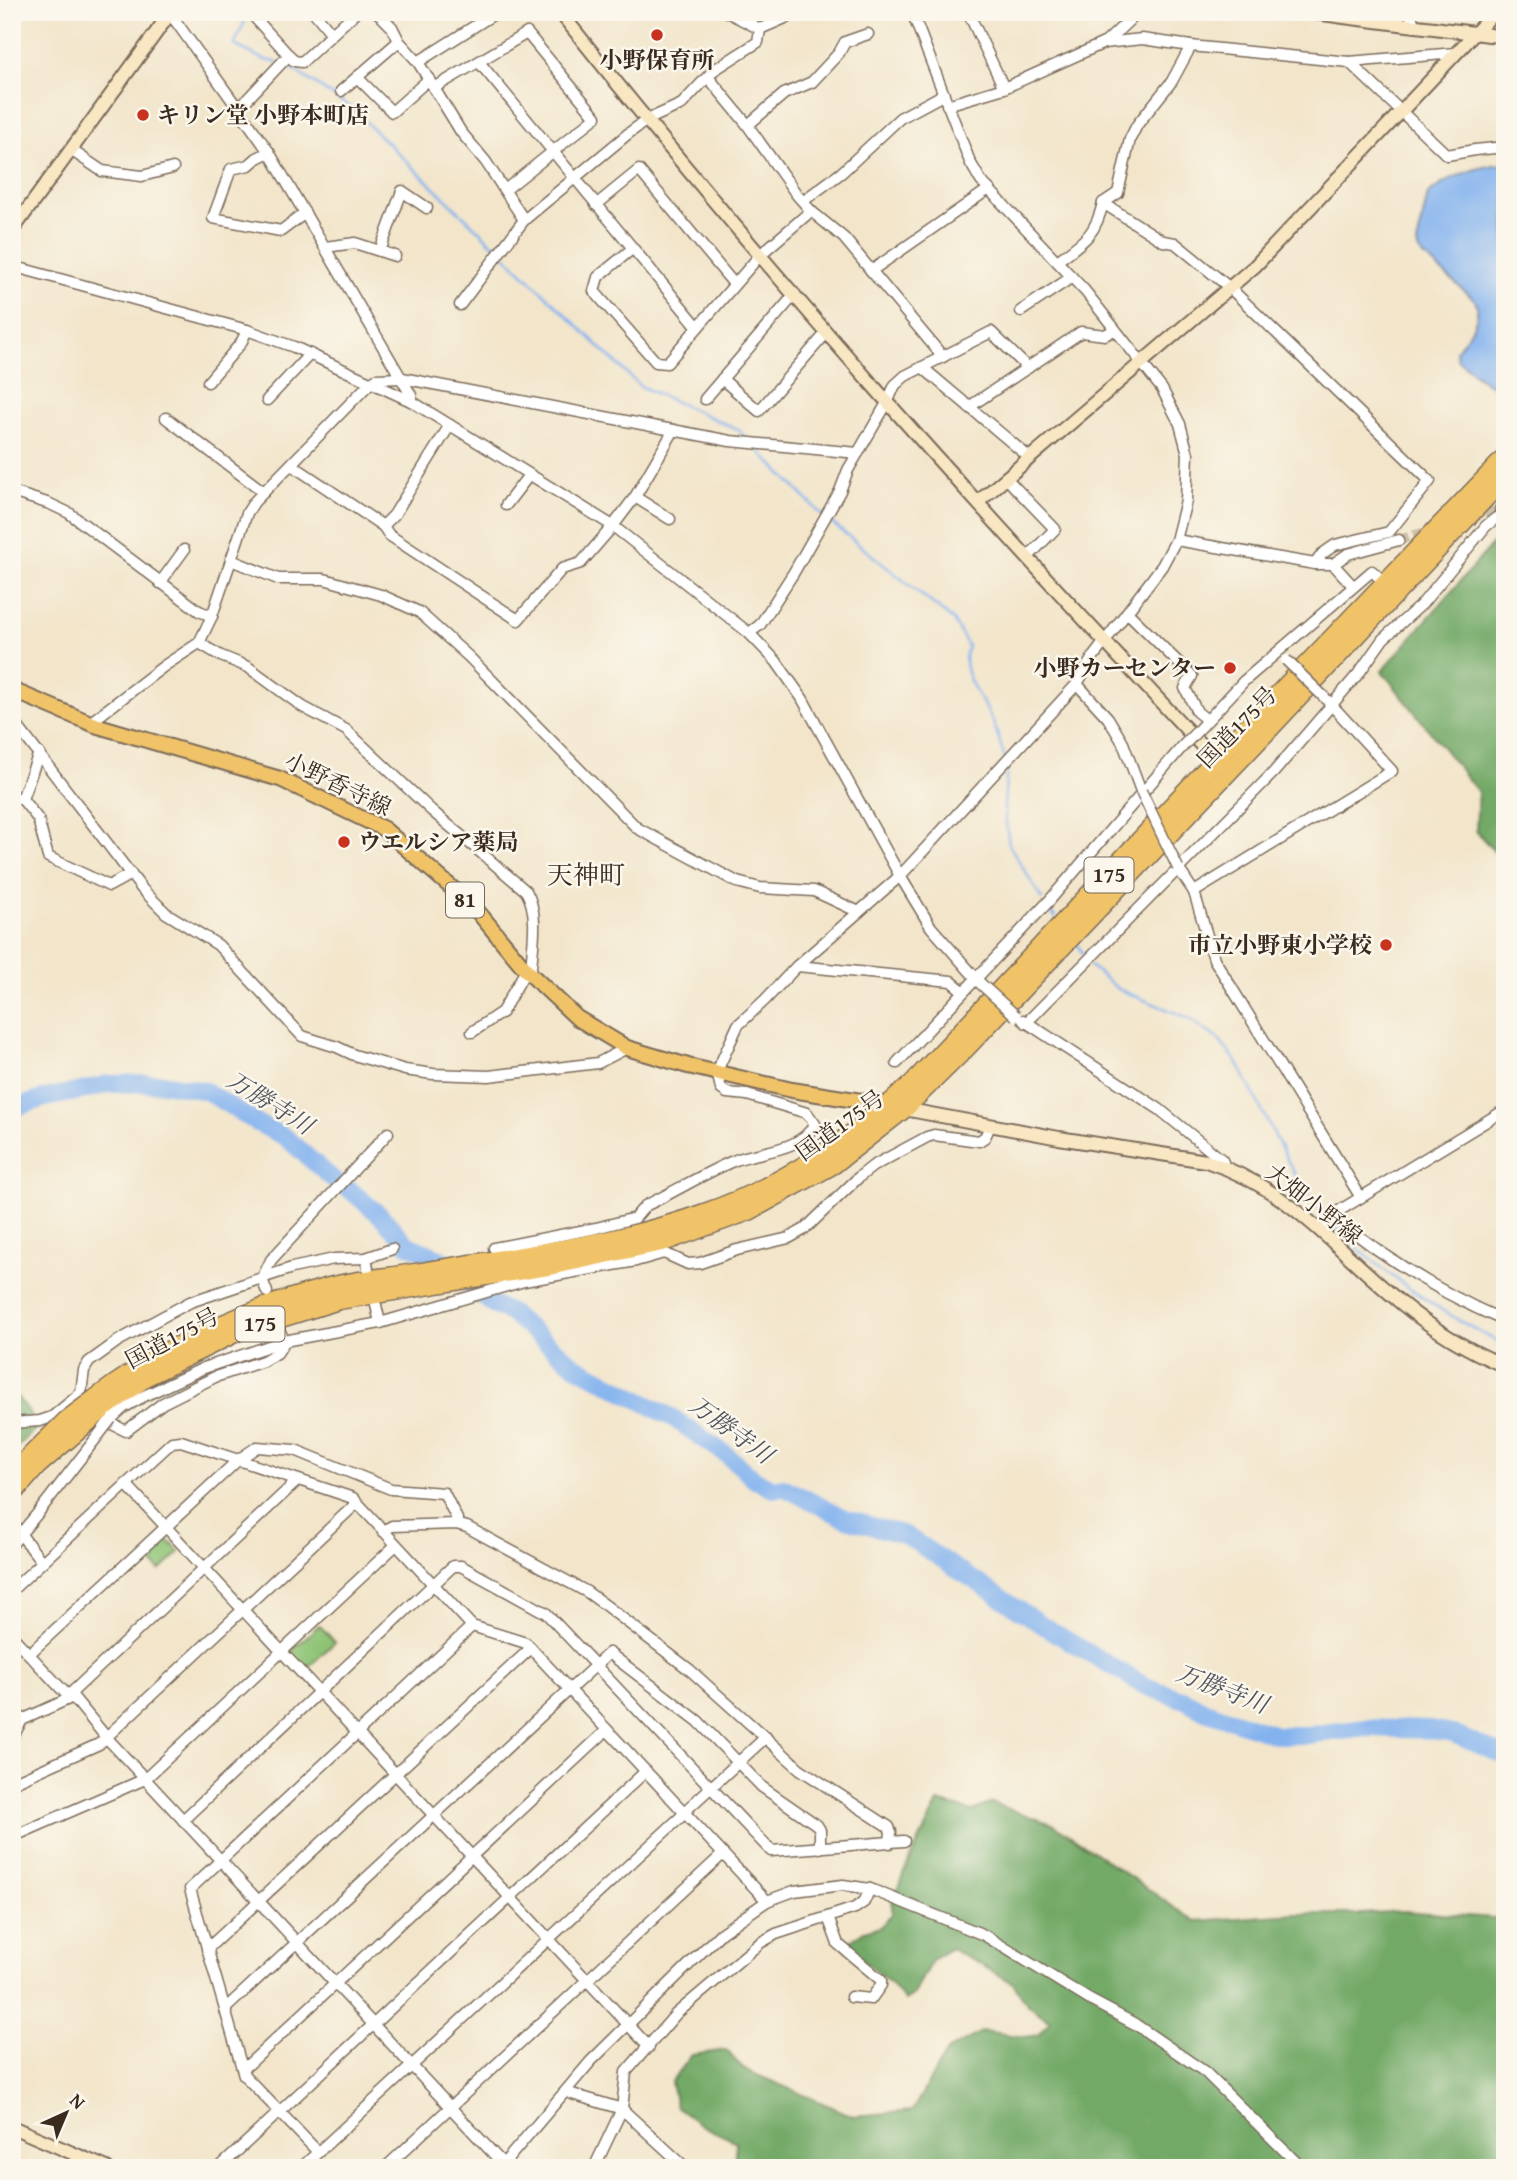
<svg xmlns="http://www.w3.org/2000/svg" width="1517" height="2180" font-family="'Gentium Book Plus','Noto Serif JP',serif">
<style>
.green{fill:#8ec375;stroke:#64764a;stroke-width:2}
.forest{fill:#72a966;stroke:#566a42;stroke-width:2}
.water{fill:#83b2ee;stroke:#5f6e86;stroke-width:2}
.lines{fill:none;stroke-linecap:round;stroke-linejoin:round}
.stream{stroke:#83b2ee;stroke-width:2.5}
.river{stroke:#83b2ee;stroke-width:18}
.street-tunnel{stroke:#cdc0a8;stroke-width:10;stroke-dasharray:10 5;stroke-linecap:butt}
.street-casing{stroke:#7b6b5a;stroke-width:13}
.secondary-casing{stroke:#7b6b5a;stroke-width:16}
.primary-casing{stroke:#7b6b5a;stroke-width:18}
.highway-casing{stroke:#7b6b5a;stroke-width:21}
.street{stroke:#fff;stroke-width:10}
.secondary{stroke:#f9e7c3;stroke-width:12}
.primary{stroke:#f0c369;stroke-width:14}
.highway{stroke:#f0c369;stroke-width:18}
.street-bridge-casing{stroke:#7b6b5a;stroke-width:13;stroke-linecap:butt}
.highway-bridge-casing{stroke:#7b6b5a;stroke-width:21;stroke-linecap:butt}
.street-bridge{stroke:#fff;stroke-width:10}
.highway-bridge{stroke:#f0c369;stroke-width:18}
.poi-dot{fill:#c8321e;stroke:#fbf7ec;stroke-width:2.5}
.labels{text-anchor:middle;stroke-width:5;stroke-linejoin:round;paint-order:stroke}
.shield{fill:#fbf7ec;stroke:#75685c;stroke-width:2}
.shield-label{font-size:21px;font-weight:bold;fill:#3b2a1e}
.poi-label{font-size:23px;font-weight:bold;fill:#3b2a1e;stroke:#fbf7ec;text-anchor:start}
.street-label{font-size:23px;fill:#3b2a1e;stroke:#fbf7ec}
.water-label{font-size:24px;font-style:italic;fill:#51535c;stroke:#fbf7ec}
.quarter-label{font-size:26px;fill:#3b2a1e;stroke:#fbf7ec}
</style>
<rect width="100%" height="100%" fill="#fbf7ec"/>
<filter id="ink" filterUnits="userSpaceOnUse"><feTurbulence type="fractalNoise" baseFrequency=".0143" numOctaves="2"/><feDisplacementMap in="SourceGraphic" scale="14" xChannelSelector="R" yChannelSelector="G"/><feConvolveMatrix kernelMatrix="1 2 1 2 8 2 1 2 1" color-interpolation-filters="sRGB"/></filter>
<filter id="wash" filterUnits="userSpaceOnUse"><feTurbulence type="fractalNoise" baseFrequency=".00686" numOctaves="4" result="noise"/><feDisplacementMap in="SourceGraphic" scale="28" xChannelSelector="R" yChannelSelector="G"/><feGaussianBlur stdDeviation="1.57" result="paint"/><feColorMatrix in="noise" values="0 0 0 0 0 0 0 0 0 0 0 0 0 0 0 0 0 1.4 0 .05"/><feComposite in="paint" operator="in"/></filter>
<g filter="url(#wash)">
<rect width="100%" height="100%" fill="#f2e5ca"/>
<g class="green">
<path d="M166,1538L180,1552L160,1571L147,1557Z"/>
<path d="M319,1625L335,1642L304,1671L288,1654Z"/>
</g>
<g class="forest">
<path d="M1505,530V864L1476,831L1478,792L1382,671Z"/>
<path d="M12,1390L39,1426L12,1452Z"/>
<path d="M938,1802L972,1811L992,1803L1055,1825L1194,1921L1296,1914H1361L1403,1911L1505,1919V2168H739L735,2160L737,2142L702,2126L676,2107L671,2082L692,2055L726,2050L743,2069L853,2116L912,2111L947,2051L983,2031L1025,2037L1038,2035L1050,2021L1028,2005L1013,1983L951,1948L932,1960L913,1995L905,2001L890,1983L845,1945L864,1931L880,1927L892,1914V1903L905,1870Z"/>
</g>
<path class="water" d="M1505,164V392L1486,383L1457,359L1456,351C1466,337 1484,319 1475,300L1424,256L1418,249L1417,244L1428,194C1451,176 1476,166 1505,164Z"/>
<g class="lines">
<g class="stream">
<path d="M249,12L234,45L265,60L277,62"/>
<path d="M283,63L350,107L497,248"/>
<path d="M502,253L640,386L739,430L747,439"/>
<path d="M754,446L823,516"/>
<path d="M828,520L953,620L968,646C956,672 983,699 993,722C998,734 1001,747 1005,759"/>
<path d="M1007,765L1004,807L1009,845L1042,899"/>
<path d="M1049,909L1055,917"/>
<path d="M1078,946L1083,954"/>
<path d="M1089,965L1118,989L1188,1018L1218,1039L1237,1062L1293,1171L1326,1218"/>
<path d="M1331,1223C1376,1269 1446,1317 1505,1345"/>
</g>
<path class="river" d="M12,1109L45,1098L81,1091L108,1084L163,1083L206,1091L257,1123L285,1137L334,1180L349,1189L381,1216L408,1245L440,1258L493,1305L509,1312L574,1365L673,1418L727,1455L756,1480L773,1489L783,1487L846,1519L905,1535L1050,1630L1145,1686L1185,1700L1205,1711L1276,1735H1308L1366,1728L1430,1730L1453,1734L1505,1756"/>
</g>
</g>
<g filter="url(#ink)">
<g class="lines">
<g class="street-tunnel">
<path d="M1470,518L1500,509"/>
<path d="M1399,540L1432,530"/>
</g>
<g class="street-casing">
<g id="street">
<path d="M167,12L177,23L269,152L411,395V401"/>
<path d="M256,12L255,18L294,61L302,62L356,12"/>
<path d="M314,12L332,34"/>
<path d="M377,12L392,27L399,41L418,62L461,132L486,162L524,220"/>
<path d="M727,12L760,29L799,12"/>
<path d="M968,12L1004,88"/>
<path d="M1407,12L1411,16L1414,24"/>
<path d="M1105,43L1138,12"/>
<path d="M418,62L497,12"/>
<path d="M479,62L698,327"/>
<path d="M1349,62L1447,155L1475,150L1505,147"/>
<path d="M357,77L392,112L429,79"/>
<path d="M708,77L746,123L797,195L811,211L844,238L943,357"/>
<path d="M434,88L527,33L596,117L505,190"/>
<path d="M341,91L399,41"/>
<path d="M947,105L1004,88L1104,43L1142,39L1191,46L1349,62L1456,53"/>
<path d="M238,109L289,55"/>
<path d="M748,125L784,94L812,82L839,53L845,42L868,34"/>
<path d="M71,150L102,171L142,176L173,168"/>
<path d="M269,152L257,158L249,165L231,169L213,218L281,231L305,213"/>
<path d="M803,201L841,173L900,118L939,97L942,93"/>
<path d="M1103,203L1163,241L1175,243L1230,288L1430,481L1389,532L1335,545L1322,554L1315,564"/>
<path d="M596,205L639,170L734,284"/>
<path d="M325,247L355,243L395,256"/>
<path d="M632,249L598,277L594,291L656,362L667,363L761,254L811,211"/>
<path d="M380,251L402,191L427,208"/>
<path d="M1057,261C1084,241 1095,236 1103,203L1118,193L1130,139L1137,125L1172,81L1191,46"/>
<path d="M12,266L247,330L294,347L411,401L613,526L749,633L776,661L802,698L900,876L931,927L981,984"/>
<path d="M871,271L989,189"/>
<path d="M460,305L524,220L629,133L647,120L682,104L714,70L758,42L760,29"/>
<path d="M1021,311L1072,277"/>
<path d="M922,367L1030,458"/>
<path d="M722,379L759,411L827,332"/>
<path d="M208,382L241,343L247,330"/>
<path d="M705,399L795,294"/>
<path d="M267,400L310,354"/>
<path d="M969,407L1081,332L1105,335L1114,330"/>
<path d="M166,418L264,492"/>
<path d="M292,465L383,526L389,535L518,620L562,569L581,563L613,526L635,497L674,430"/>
<path d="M1006,478L1055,529L1028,557"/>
<path d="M12,492L50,504L69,513L199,611L212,616"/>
<path d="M635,497L670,519"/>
<path d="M506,505L529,475"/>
<path d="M1500,509L1505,507"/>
<path d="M383,526L394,515L450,425"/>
<path d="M1176,540L1315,564H1333L1353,586"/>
<path d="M231,560L278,579H324L381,595L419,612L469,657L637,828L737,882L760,888L814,891L859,912"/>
<path d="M1333,564L1348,554L1399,540"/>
<path d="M160,583L184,550"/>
<path d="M1128,613L1192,676L1185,688L1197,712L1207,720"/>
<path d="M749,633L760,625L794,572L840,491L848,470L887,403L895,385L905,376L991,332L1028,368"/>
<path d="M199,643L221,656L248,667L303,707L346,730L432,811L526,891C539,913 533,943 531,968L526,970L502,1012L472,1032"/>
<path d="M1077,684L1108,718L1123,743L1141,791"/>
<path d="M12,719L142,889L166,913L218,945L302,1036L337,1047L354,1055L405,1070L433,1074L489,1076L598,1063L627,1048"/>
<path d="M91,722L164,666L199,643L212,616L247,513L254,502L370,383L376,379L402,378L730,441L858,453"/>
<path d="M1202,726L1244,681L1372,571L1385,583"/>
<path d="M12,797L22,799L39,753"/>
<path d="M22,799L38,819L48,857L109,886L131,874"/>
<path d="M1178,868L1194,892L1214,959L1360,1196"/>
<path d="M1194,892L1392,771L1327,700"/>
<path d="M797,966L951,981L963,991"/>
<path d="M1023,1020L1159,1109L1222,1160L1225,1167"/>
<path d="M1026,1023L1274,772L1359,673L1383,639L1422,604L1486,526L1496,518L1505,515"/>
<path d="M897,1063L1049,901L1182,747"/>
<path d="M1332,1215C1384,1258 1442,1294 1505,1321"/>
<path d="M1323,1232L1332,1215L1505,1110"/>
<path d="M494,1248L596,1228L635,1218L645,1206C674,1192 703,1174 733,1161C759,1150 799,1153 815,1124L807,1113L747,1095L727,1093L721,1089L717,1071L738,1025L765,1000L797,966L900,876L1077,684L1093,657L1162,566L1176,540L1186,501L1188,454L1180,424L1162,389L1085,291L981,181L970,162L912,12"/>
<path d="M366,1258L368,1268"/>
<path d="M267,1292L262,1279L271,1260L388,1133"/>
<path d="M376,1305L380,1323"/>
<path d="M279,1329L284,1341"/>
<path d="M111,1419L123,1408L144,1396L204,1368L284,1341L380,1323L524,1281L636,1261L664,1253L688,1264L700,1263L737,1250L789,1238L805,1229L859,1177L873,1166L927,1137L934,1135L979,1141L985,1137L990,1126"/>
<path d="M104,1420L126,1431L163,1403L215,1377L263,1361L277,1353L284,1342"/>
<path d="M12,1423L40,1421L52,1417L81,1393L84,1370L89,1362L118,1341L190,1302L292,1268L334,1259L366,1258L392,1249"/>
<path d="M126,1484L649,2047"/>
<path d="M12,1523L42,1562"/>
<path d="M383,1531L392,1526L456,1524L467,1527L587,1592L605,1605L690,1670L800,1769L889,1827L891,1832L890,1843"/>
<path d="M12,1544L38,1513"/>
<path d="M12,1590L172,1442L181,1441L353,1498L472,1626L526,1643L767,1901"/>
<path d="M12,1636L68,1696L73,1697L106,1737L503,2164L510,2168"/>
<path d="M29,1654L238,1460L257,1447L295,1450L391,1489L444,1493L457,1519L456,1524"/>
<path d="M68,1696L298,1480"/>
<path d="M12,1738L22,1720L73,1697"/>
<path d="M12,1783L99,1744L357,1503"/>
<path d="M684,1812L766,1737"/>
<path d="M183,1820L453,1566H461L546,1613L771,1851L904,1841"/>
<path d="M12,1837L145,1779L396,1545"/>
<path d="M828,1917L838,1944L881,1980V1985L871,1999L851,1997"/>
<path d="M207,1949L531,1648"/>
<path d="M225,2009L609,1653L698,1721L762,1787L817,1825L820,1830V1848"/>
<path d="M242,2067L249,2064L607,1730"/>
<path d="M567,2090L572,2094L622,2109L686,2168"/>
<path d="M318,2152L244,2075L190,1889L472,1626"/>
<path d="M219,2168L646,1771"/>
<path d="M301,2168L685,1813"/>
<path d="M385,2168L723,1854"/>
<path d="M500,2168L591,2061L721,1933L767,1901L794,1891L843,1885L870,1889L984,1935L1090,2000L1135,2024L1205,2072L1302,2168"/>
<path d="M594,2168L622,2109L626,2072L676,2014L760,1943L776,1934L855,1908L864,1902L870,1889"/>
</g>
</g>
<g class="secondary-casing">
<g id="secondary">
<path d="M560,12C767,274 991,522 1220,765"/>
<path d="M1309,12C1374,22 1440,28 1505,37"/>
<path d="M12,231L171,12"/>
<path d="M978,502L1255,266L1495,12"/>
<path d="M904,1109L1059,1138L1206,1161C1290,1188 1334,1248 1400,1302C1431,1328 1467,1350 1505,1366"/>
<path d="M12,2127L107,2168"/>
</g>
</g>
<g class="primary-casing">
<path id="primary" d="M12,690L95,725L280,779L384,829L474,907L526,970L577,1018L627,1048L688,1066L792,1090L893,1106"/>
</g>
<g class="highway-casing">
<g id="highway">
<path d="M95,1399C165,1345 241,1311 326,1288C355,1280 385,1278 415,1273C510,1257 607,1247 699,1215C779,1188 851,1140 913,1083L1215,760L1505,458"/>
<path d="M102,1410L147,1376L239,1331L339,1300L554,1265L666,1241L749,1211L834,1164L904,1109L964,1050L1271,727L1505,477"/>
<path d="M12,1494L23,1482"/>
</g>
</g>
<use href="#street" class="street"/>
<use href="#secondary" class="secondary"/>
<use href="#primary" class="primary"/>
<use href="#highway" class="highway"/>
<g class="street-bridge-casing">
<g id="street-bridge">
<path d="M1286,660L1324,697"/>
<path d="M1182,747L1202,726"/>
<path d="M1141,791L1178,868"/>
<path d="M981,984L1016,1016"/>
<path d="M38,1513L111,1419"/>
</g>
</g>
<g class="highway-bridge-casing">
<g id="highway-bridge">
<path d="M14,1472L67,1420L95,1399"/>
<path d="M23,1482L37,1466L102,1410"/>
</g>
</g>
<use href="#street-bridge" class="street-bridge"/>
<use href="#highway-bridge" class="highway-bridge"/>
</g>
</g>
<g class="poi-dot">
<circle cx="657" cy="35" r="7"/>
<circle cx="143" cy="115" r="7"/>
<circle cx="1230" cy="668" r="7"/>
<circle cx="344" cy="842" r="7"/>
<circle cx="1386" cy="945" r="7"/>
</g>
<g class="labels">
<g class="shield">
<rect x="1084.5" y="857.5" width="49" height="35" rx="5"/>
<rect x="446" y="882.5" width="38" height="35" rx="5"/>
<rect x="235.5" y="1306.5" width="49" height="35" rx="5"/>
</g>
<g class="shield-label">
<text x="1109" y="882">175</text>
<text x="465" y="907">81</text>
<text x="260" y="1331">175</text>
</g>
<g class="poi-label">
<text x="657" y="68" text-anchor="middle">小野保育所</text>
<text x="157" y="123">キリン堂 小野本町店</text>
<text x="1216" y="676" text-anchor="end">小野カーセンター</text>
<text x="358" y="850">ウエルシア薬局</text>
<text x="1372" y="953" text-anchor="end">市立小野東小学校</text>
</g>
<g class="street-label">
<text transform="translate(1237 727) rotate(-46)" y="8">国道175号</text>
<text transform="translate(338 784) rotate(26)" y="8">小野香寺線</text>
<text transform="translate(840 1125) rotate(-36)" y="8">国道175号</text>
<text transform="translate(1314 1204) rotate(38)" y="8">大畑小野線</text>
<text transform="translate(172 1338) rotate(-28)" y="8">国道175号</text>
</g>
<g class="water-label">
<text transform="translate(270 1103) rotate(32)" y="8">万勝寺川</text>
<text transform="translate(731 1430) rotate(36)" y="8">万勝寺川</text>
<text transform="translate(1222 1689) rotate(21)" y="8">万勝寺川</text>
</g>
<g class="quarter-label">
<text x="586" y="884">天神町</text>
</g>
</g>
<rect width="1517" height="2180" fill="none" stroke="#fbf7ec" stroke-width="42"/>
<g transform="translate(66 2113) rotate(44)" stroke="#fbf7ec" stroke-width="5" paint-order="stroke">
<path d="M0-5L12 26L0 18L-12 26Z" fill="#3b2a1e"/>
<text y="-10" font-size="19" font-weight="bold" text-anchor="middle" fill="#3b2a1e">N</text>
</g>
</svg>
